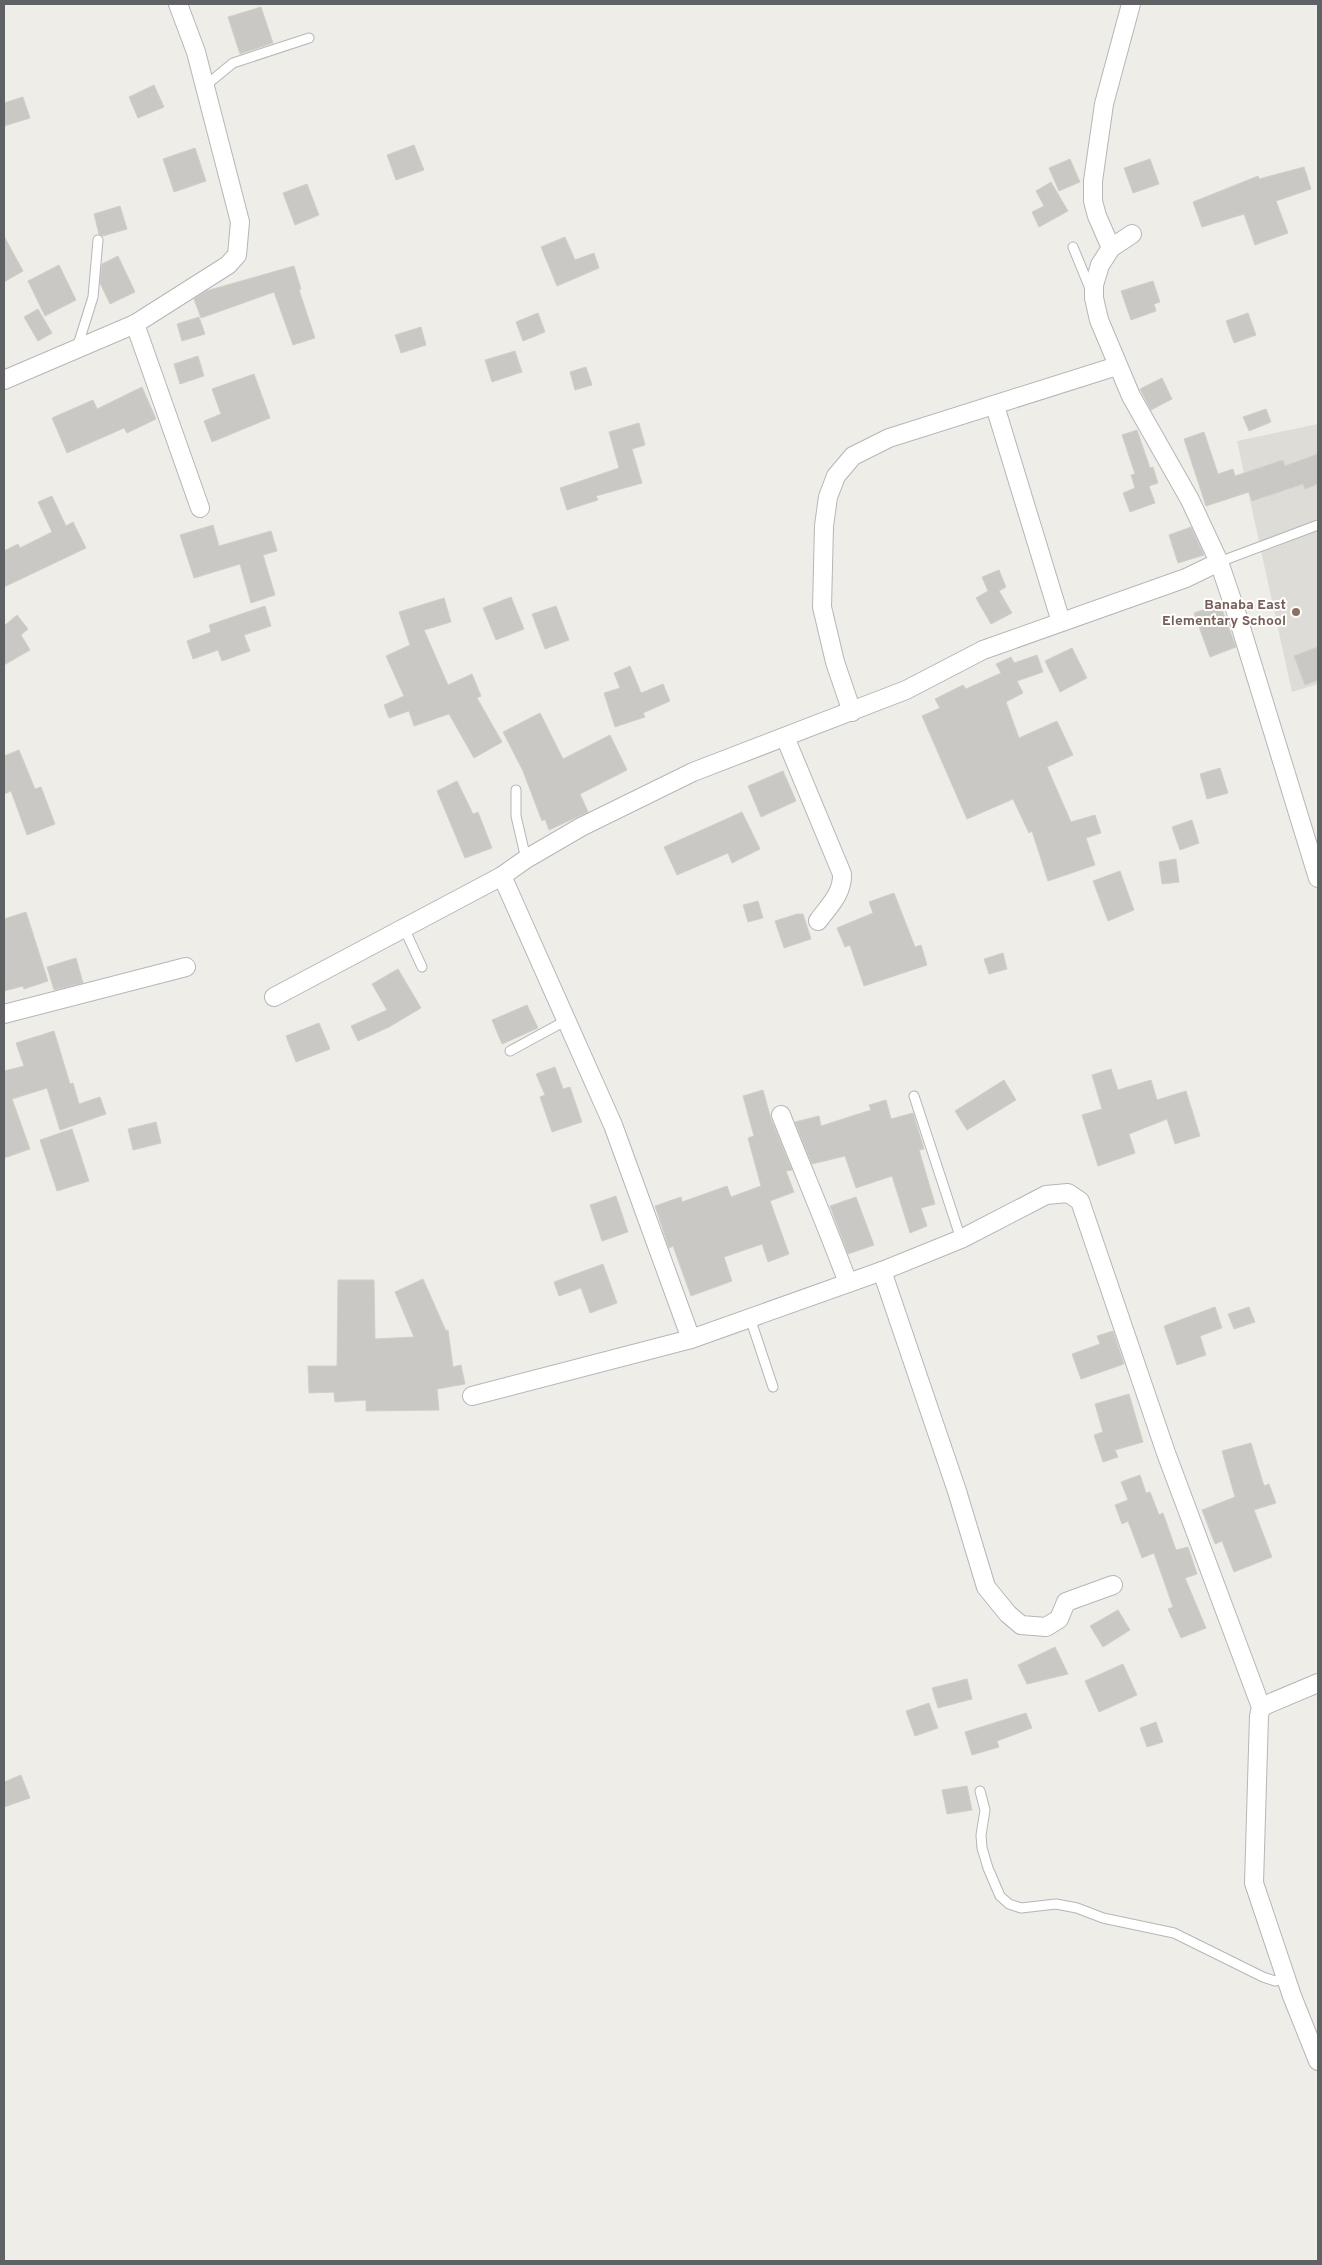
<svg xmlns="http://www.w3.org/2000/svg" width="1322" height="2265" font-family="Overpass,sans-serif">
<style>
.education{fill:#dedcd6}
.building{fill:#cac8c4;stroke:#d3cfc6}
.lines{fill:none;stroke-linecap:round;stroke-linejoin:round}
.service-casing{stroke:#b4b6ba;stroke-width:11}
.minor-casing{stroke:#b4b6ba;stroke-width:20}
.service{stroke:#fff;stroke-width:9}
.minor{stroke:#fff;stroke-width:18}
.education-dot{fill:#8d6e63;stroke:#fff;stroke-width:2}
.labels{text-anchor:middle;stroke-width:4;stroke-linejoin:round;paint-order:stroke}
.education-label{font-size:14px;font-weight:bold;fill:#785e54;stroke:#fff;text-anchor:end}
</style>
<rect width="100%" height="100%" fill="#efede7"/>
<path class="education" d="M1318,424V684L1292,692L1237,441Z"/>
<g class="building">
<path d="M261,7L273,43L240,54L228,17Z"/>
<path d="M154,85L164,107L138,118L129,97Z"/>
<path d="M23,97L30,118L4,126V103Z"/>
<path d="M414,145L424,170L396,180L387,155Z"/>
<path d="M195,148L206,181L174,192L163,159Z"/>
<path d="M1070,159L1080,182L1059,191L1049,168Z"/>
<path d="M1150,159L1159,184L1133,193L1124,168Z"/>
<path d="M1304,167L1311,189L1276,201L1288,233L1255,245L1244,214L1202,227L1193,202L1258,176L1259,179Z"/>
<path d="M1051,182L1068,211L1039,227L1032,212L1044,206L1036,191Z"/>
<path d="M307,184L319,215L295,225L283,193Z"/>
<path d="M120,206L127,229L103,236L99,234L94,214Z"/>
<path d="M4,236L23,271L4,282Z"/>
<path d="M565,237L575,260L594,253L599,268L557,286L541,247Z"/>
<path d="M118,256L135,292L110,304L100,283L102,264Z"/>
<path d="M59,265L76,300L45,316L28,281Z"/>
<path d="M294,266L301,289L299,290L315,338L293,345L274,292L201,318L194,299L206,291Z"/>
<path d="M1153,281L1160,302L1154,304L1156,311L1131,320L1121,291Z"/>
<path d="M38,309L52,333L38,341L24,317Z"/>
<path d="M538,313L545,332L523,341L516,322Z"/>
<path d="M1248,313L1256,335L1234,343L1226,321Z"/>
<path d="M199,317L205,334L182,341L177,324Z"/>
<path d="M421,327L426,345L401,353L395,335Z"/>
<path d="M515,351L522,372L492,382L485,360Z"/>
<path d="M198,356L204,376L180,384L174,364Z"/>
<path d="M586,367L592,385L575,390L570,372Z"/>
<path d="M254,374L270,418L212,442L204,421L221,414L212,389Z"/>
<path d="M1162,378L1172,399L1151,410L1140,389Z"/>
<path d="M142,387L156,419L127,433L124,428L67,453L52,418L93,400L97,409Z"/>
<path d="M1266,409L1271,422L1249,431L1243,417Z"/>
<path d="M639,423L645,445L632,449L642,483L596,496L598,500L567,510L560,488L619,468L609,432Z"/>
<path d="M1137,430L1150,468L1153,467L1158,483L1149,486L1155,503L1130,512L1123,493L1135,488L1131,475L1135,474L1122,435Z"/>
<path d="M1204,432L1218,474L1233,469L1235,476L1283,460L1285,466L1318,454V484L1305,489L1303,484L1252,501L1249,492L1206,506L1184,439Z"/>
<path d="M52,496L66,526L73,522L86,548L4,587V551L18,544L20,548L52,532L38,502Z"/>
<path d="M213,525L219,546L271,531L277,551L263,555L275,595L251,603L240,564L194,578L180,535Z"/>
<path d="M1191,527L1204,555L1178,563L1169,535Z"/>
<path d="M999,570L1006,587L999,591L1012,613L991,624L976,598L988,591L982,577Z"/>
<path d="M511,597L524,629L496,640L483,608Z"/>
<path d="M444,598L451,622L424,630L448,685L472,674L481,696L477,698L502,742L474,758L449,714L414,726L409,711L389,718L384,705L404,696L386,656L410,645L399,612Z"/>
<path d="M1220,604L1236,647L1210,657L1194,613Z"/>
<path d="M265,606L271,626L244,635L250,651L222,661L218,650L193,659L187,641L211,632L209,625Z"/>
<path d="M556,606L569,640L545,649L532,614Z"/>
<path d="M17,615L28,629L21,635L30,650L4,665V626Z"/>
<path d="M1318,647V680L1305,685L1294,656Z"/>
<path d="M1072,648L1087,678L1060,692L1045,661Z"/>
<path d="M1037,655L1043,672L1017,681L1023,693L1006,702L1019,738L1057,721L1073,755L1047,767L1071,822L1095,815L1101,833L1086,838L1095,865L1048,881L1032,831L1029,833L1013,799L967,819L922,716L940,708L935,699L963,685L966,689L1001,673L996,664L1011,657L1014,663Z"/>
<path d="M630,666L641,693L663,684L670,701L643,713L645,717L615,727L604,693L620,688L614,673Z"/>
<path d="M540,713L563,759L610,735L627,770L580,794L588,812L549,830L545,819L542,821L523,771L503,732Z"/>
<path d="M19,750L35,789L41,787L55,824L27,835L11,791L4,794V756Z"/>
<path d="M1220,768L1228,793L1207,799L1200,774Z"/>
<path d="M783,771L796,801L761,817L748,786Z"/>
<path d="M457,781L473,814L478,812L492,848L465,858L437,791Z"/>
<path d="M742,812L760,849L732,863L728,853L677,875L664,847Z"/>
<path d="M1192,820L1199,843L1180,850L1172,827Z"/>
<path d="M1176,859L1179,882L1162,884L1159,862Z"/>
<path d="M1120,871L1134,910L1108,921L1093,881Z"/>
<path d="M894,893L915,947L921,945L927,965L864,986L850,945L845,947L837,928L873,913L869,902Z"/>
<path d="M758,901L763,918L748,922L743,905Z"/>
<path d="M26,912L48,981L24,989L23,986L4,991V919Z"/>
<path d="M797,914H803L811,939L784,948L775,921Z"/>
<path d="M1003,953L1007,969L989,974L984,959Z"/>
<path d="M76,958L83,983L54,990L47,967Z"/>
<path d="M398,969L421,1008L389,1027L358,1041L351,1026L387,1010L372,984Z"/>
<path d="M527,1005L538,1028L502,1044L492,1020Z"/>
<path d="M319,1023L330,1049L296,1062L286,1036Z"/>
<path d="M54,1031L70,1084L73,1083L79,1104L100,1097L106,1114L60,1130L47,1088L12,1099L30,1149L4,1158V1071L24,1066L16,1043Z"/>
<path d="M555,1067L563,1089L570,1087L582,1122L552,1132L540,1097L545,1095L536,1074Z"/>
<path d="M1111,1069L1118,1090L1151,1080L1157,1100L1186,1091L1200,1136L1175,1144L1167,1119L1129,1134L1135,1153L1098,1166L1082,1115L1102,1109L1092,1075Z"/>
<path d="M1004,1080L1016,1100L967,1130L955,1111Z"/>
<path d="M763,1090L771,1119L792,1170L786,1171L794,1192L770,1201L789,1254L768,1262L762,1244L724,1257L732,1281L691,1296L673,1246L669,1248L655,1206L681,1197L682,1202L727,1186L731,1197L761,1186L748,1138L754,1136L743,1096Z"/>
<path d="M886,1100L891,1119L913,1113L924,1149L919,1150L935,1204L921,1208L927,1226L910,1233L892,1176L856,1188L845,1156L812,1164L795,1122L819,1116L821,1126L871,1110L869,1105Z"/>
<path d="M156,1122L161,1143L133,1150L128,1129Z"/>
<path d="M72,1129L89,1181L57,1191L40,1140Z"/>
<path d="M616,1196L628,1232L602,1241L590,1205Z"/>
<path d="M856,1197L874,1245L848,1254L830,1206Z"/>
<path d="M603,1264L617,1303L590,1313L581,1288L559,1296L554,1282Z"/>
<path d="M423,1279L446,1331L448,1330L453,1367L461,1365L465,1384L437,1389L439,1410L366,1411V1400L335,1402L334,1392L309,1393L308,1366H337L338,1280H374L375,1339L414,1337L395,1292Z"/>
<path d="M1215,1307L1222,1328L1200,1336L1206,1355L1177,1365L1164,1326Z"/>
<path d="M1249,1307L1255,1322L1234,1329L1228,1314Z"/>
<path d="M1113,1331L1124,1364L1081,1379L1072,1354L1100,1344L1097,1336Z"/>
<path d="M1129,1394L1143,1442L1115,1450L1118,1457L1103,1462L1094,1435L1103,1432L1095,1404Z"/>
<path d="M1251,1443L1264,1486L1269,1484L1276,1503L1254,1510L1272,1557L1234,1572L1222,1541L1215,1544L1202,1510L1235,1497L1222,1451Z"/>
<path d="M1140,1475L1146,1493L1150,1492L1159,1515L1163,1513L1176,1550L1188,1547L1197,1574L1185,1578L1206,1628L1181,1638L1168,1609L1173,1607L1154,1553L1142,1558L1128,1521L1122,1524L1115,1505L1128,1500L1121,1482Z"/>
<path d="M1118,1610L1130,1630L1103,1647L1090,1626Z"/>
<path d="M1055,1647L1068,1674L1027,1684L1018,1665Z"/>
<path d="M1123,1664L1137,1695L1099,1712L1085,1681Z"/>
<path d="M967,1679L972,1699L938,1708L932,1688Z"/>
<path d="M929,1703L938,1728L915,1736L906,1711Z"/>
<path d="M1026,1713L1032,1728L997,1741L999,1747L972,1755L965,1732Z"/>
<path d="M1156,1722L1163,1742L1147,1747L1140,1728Z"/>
<path d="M21,1775L30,1798L4,1807V1782Z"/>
<path d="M967,1786L972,1810L947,1814L942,1790Z"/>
</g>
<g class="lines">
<g class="service-casing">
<g id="service">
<path d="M205,86L233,63L309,38"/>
<path d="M1073,247L1091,291"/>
<path d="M77,348L93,297L98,240"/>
<path d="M1219,562L1318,525"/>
<path d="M516,790V816L526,859"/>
<path d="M404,928L422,967"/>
<path d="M510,1051L567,1020"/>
<path d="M914,1096L961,1239"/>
<path d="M750,1318L773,1387"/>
<path d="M980,1791L985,1810L981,1835L982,1848L988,1868L1000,1896L1009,1904L1021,1908L1056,1904L1077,1908L1103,1918L1174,1933L1263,1977L1275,1981L1286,1979"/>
</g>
</g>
<g class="minor-casing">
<g id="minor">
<path d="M1132,234L1111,248L1100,265L1094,285V298L1099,320L1131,396L1190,500L1219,562L1238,618L1318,878"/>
<path d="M1111,248L1097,216L1093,201V181L1104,104L1131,4"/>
<path d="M135,324L200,508"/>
<path d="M4,380L135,324L228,265L237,255L240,222L196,52L178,4"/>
<path d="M995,406L1061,622"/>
<path d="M852,712L835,662L822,607L824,526L828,497L836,476L853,456L889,438L1117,366"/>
<path d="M785,737L842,874C843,893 829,906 818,921"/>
<path d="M502,876L613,1125L691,1339L882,1271L961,1239L1046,1195L1068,1193L1080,1201L1166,1453L1261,1707L1259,1716L1254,1883L1292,1996L1318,2061"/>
<path d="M274,997L502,876L526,859L581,827L693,772L906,690L983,650L1186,578L1219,562"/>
<path d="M4,1014L186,967"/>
<path d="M781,1115C803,1171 827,1226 848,1283"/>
<path d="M882,1271L957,1491L986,1587L1008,1614L1021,1625L1046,1627L1059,1619L1066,1602L1113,1585"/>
<path d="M472,1396L691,1339"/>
<path d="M1261,1707L1318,1683"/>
</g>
</g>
<use href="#service" class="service"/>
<use href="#minor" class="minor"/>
</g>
<circle class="education-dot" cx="1296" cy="612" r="5"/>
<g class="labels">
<g class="education-label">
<text x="1286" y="609">Banaba East<tspan x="1286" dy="16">Elementary School</tspan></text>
</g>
</g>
<rect width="1322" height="2265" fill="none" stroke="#5f6165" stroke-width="10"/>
</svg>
